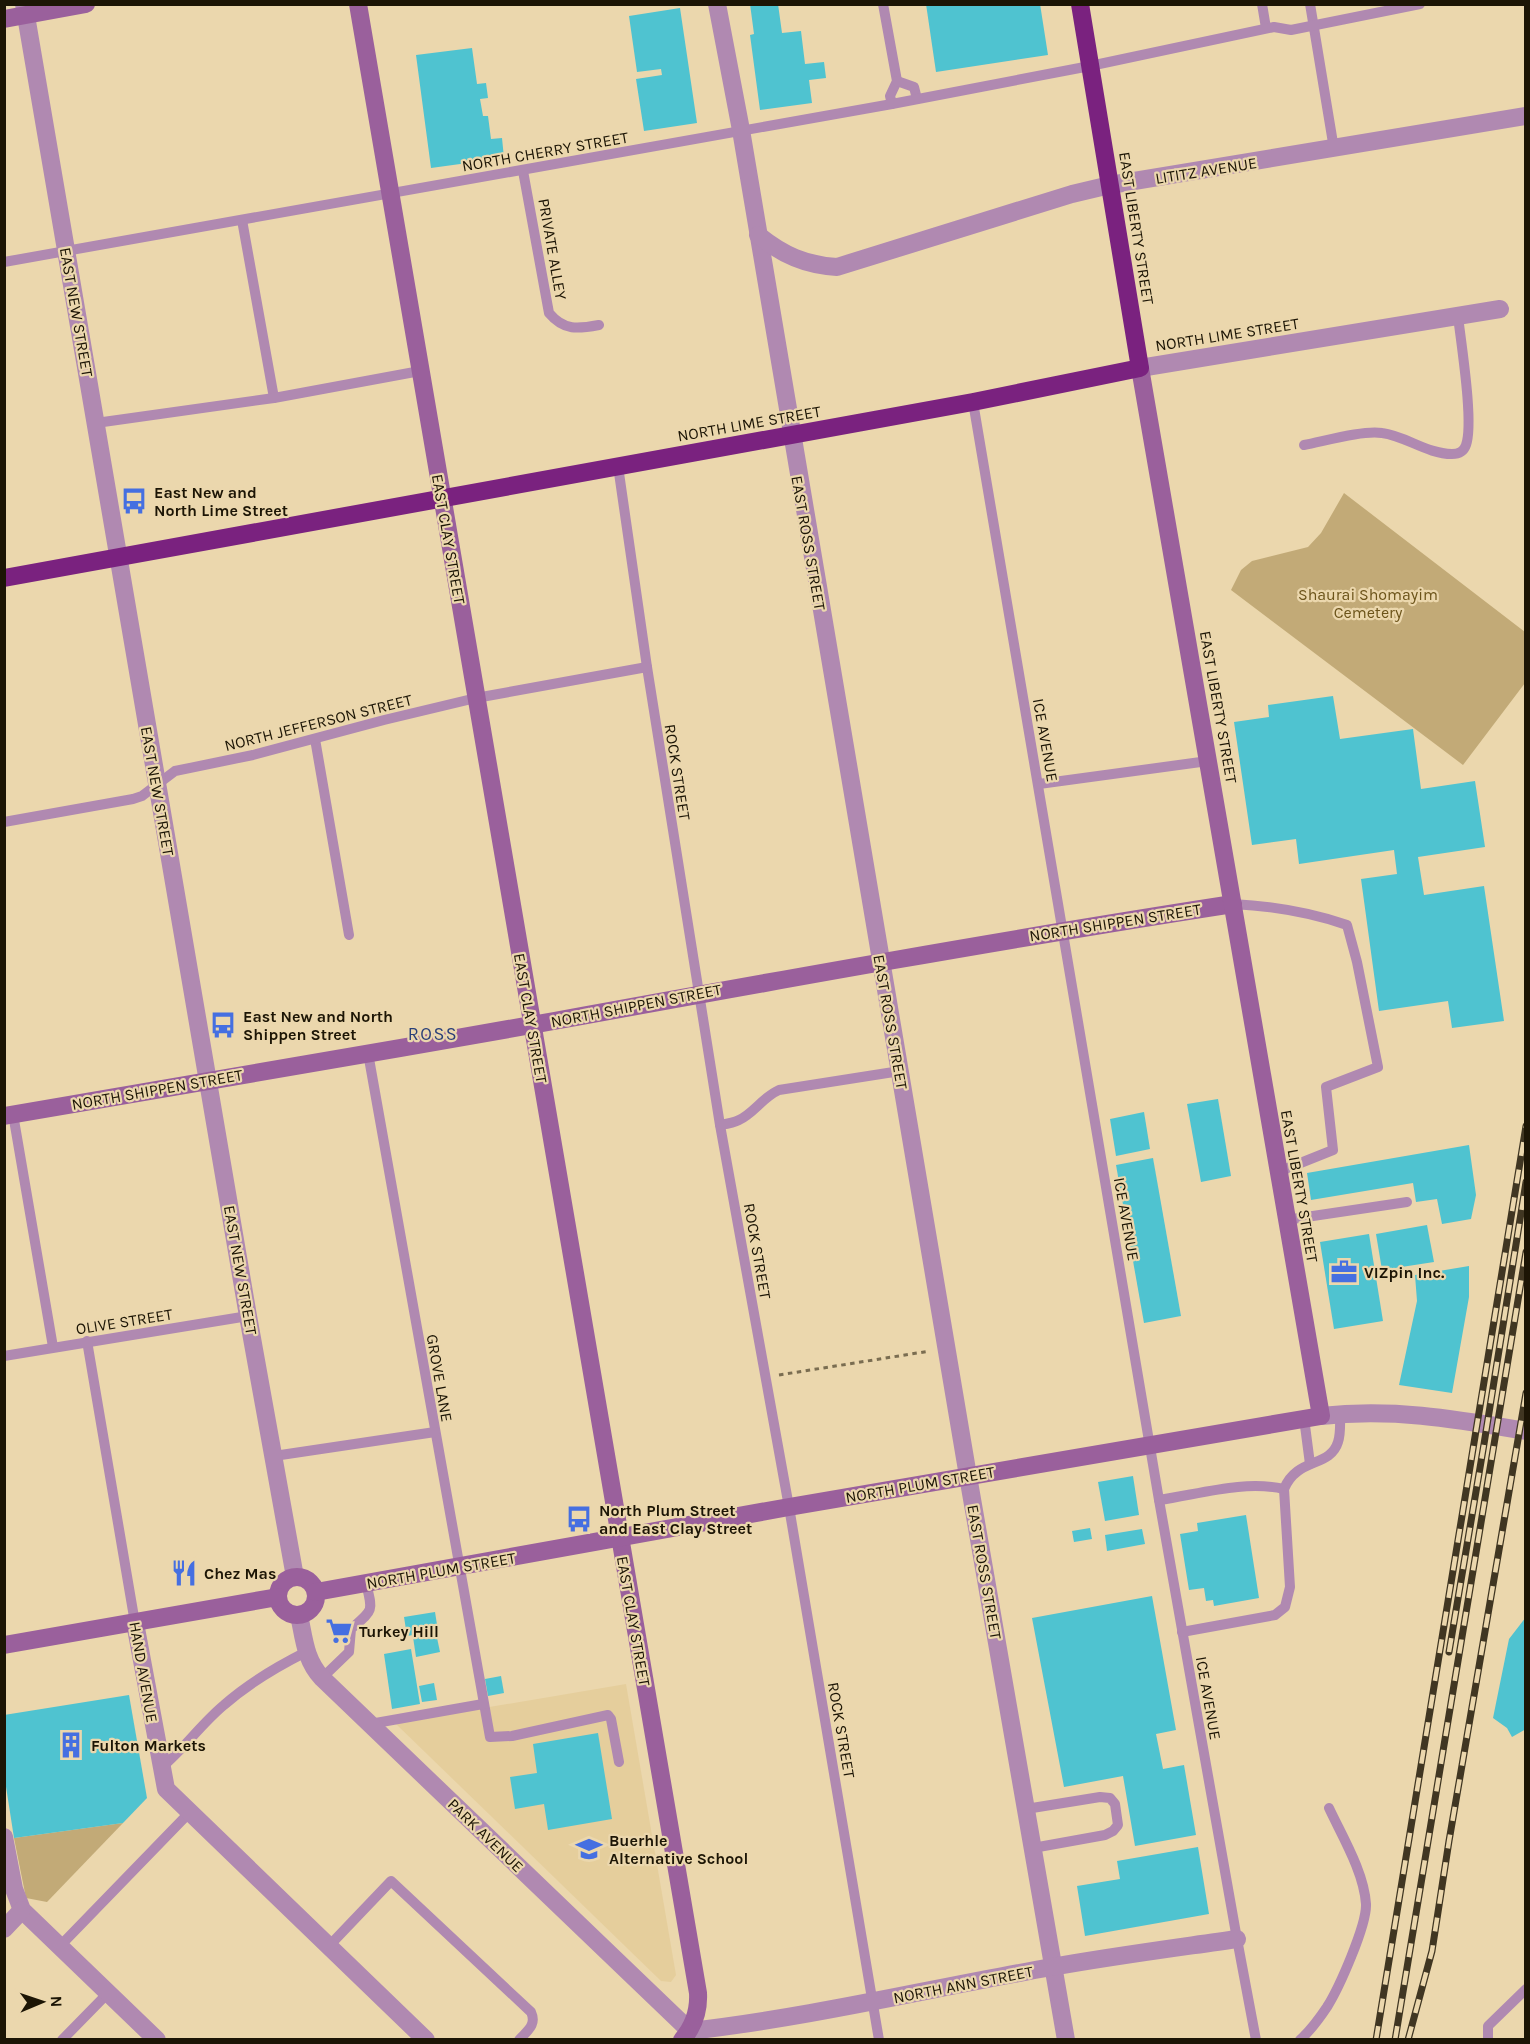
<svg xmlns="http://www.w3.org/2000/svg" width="1530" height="2044" font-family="Karla,sans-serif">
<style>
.built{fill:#e5ce9c}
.green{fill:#c2aa77}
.building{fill:#4fc3d0}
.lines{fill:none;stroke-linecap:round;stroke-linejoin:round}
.path{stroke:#7a6d51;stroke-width:3;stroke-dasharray:4.5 4.5;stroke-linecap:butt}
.lane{stroke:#b089b1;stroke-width:10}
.street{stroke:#b089b1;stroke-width:18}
.secondary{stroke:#9a609c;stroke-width:18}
.highway{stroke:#7a227f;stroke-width:18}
.rail-casing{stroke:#403622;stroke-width:7}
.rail{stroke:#ebd7ad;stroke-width:4.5;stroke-dasharray:14;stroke-linecap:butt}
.labels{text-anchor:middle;stroke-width:4.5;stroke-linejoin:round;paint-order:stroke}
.street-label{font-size:16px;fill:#1c1505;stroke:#ebd7ad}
.poi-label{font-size:16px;font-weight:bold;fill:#1c1505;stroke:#ebd7ad;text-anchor:start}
.park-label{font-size:16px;fill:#6c541a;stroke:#ebd7ad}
.neighbourhood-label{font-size:18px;letter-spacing:1.5px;fill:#293f78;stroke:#ebd7ad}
</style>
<rect width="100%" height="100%" fill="#ebd7ad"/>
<path class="built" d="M626,1684L676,1975L671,1982L661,1981L395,1723Z"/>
<g class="green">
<path d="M1344,493L1525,632V683L1463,765L1231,590L1241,570L1252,561L1308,547L1321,533Z"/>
<path d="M123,1823L47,1902L26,1898L14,1838Z"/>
</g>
<g class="building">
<path d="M750,4H778L782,33L801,31L805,64L824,62L826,78L809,80L812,103L760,110L750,35L754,34Z"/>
<path d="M926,4H1040L1048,55L936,72Z"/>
<path d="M680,8L697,123L644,131L636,79L662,75L661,69L637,72L629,16Z"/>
<path d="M472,48L477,84L486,83L488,98L480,99L483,116H488L491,139L502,138L504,158L431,168L416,55Z"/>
<path d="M1333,696L1340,739L1413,729L1421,789L1475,781L1485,847L1418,857L1424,895L1484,886L1504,1021L1452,1028L1448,1001L1379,1011L1361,879L1397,874L1394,850L1299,864L1296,839L1252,845L1234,722L1269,717L1268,705Z"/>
<path d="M1218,1099L1231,1176L1201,1182L1187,1104Z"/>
<path d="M1144,1112L1150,1149L1116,1156L1110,1119Z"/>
<path d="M1469,1145L1476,1195L1471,1219L1442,1224L1437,1199L1416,1202L1413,1183L1311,1200L1307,1173Z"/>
<path d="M1153,1158L1181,1316L1144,1323L1116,1165Z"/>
<path d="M1427,1225L1434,1262L1382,1270L1376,1234Z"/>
<path d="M1369,1234L1383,1321L1334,1329L1320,1242Z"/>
<path d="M1469,1266V1297L1452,1393L1399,1385L1417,1301L1415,1275Z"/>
<path d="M1133,1476L1139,1515L1105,1521L1098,1482Z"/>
<path d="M1246,1515L1259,1598L1214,1606L1213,1600L1206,1601L1204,1588L1189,1590L1180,1534L1198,1531L1197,1523Z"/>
<path d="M1090,1528L1092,1539L1074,1542L1072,1531Z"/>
<path d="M1142,1529L1145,1544L1107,1551L1105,1535Z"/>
<path d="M1152,1596L1176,1730L1156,1734L1163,1769L1184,1765L1196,1835L1135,1846L1123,1776L1064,1787L1032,1618Z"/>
<path d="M435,1612L438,1631L407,1636L404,1617Z"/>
<path d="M1526,1617V1729L1512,1737L1507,1728L1493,1718L1509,1639Z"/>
<path d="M436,1633L440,1652L416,1657L413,1637Z"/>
<path d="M411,1649L420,1704L392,1709L384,1654Z"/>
<path d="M501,1676L504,1693L488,1696L485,1679Z"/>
<path d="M434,1683L437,1700L422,1702L419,1686Z"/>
<path d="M129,1695L147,1798L123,1823L14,1838L4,1774V1715Z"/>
<path d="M598,1733L612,1819L548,1830L544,1804L515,1809L510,1777L537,1773L533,1744Z"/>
<path d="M1198,1847L1209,1914L1085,1936L1077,1886L1120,1879L1117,1861Z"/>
</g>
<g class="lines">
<path class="path" d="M779,1375L930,1351"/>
<g class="lane">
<path d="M883,4L897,81L890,96L892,104"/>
<path d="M1262,4L1266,28"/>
<path d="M1310,4L1334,149"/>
<path d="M897,81L914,87L917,99"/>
<path d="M523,171L549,313C564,331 578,329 599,325"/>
<path d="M242,220L274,398"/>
<path d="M4,262L892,104L1090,66L1274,27L1291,30L1420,4"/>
<path d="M973,402L1159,1500L1237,1939L1256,2040"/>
<path d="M96,423L274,398L420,371"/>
<path d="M1304,445C1325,441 1363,430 1382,433C1406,436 1427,454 1452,454C1459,454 1464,451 1466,445C1474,423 1461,343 1458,316"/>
<path d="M618,466L647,667L720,1125L789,1507L879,2040"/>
<path d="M315,739L349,935"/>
<path d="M1039,784L1208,761"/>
<path d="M4,822L133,799L142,796L175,771L253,755L384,720L476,698L647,667"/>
<path d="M1233,904C1272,906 1310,912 1347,925L1357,962L1378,1067L1326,1087L1333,1150L1278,1172"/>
<path d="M368,1053L490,1737L512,1736L608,1715L611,1719L619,1762"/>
<path d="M13,1114L53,1347"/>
<path d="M720,1125C726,1124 733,1123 739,1120C754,1113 763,1097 779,1090L900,1071"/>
<path d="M1286,1220L1407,1202"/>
<path d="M87,1341L135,1623"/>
<path d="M4,1356L248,1316"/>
<path d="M1304,1418L1310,1464"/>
<path d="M274,1456L435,1432"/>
<path d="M1159,1500C1200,1494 1244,1480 1284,1489"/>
<path d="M1182,1632L1275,1615L1285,1607L1290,1587L1284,1489C1297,1457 1330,1468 1338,1442C1341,1433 1340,1422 1340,1413"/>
<path d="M322,1678L349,1652L351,1629C374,1609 373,1612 366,1583"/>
<path d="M370,1724L483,1704"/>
<path d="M161,1768C184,1749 201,1724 224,1705C249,1683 276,1667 306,1652"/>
<path d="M1026,1809L1100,1797L1110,1798L1115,1804L1118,1825L1113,1831L1105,1835L1033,1848"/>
<path d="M60,1946L189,1813"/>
<path d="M329,1946L391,1881L531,2012C537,2025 527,2031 519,2040"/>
<path d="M62,2040L108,1993"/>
<path d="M1300,2040C1311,2030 1319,2019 1327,2007C1339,1988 1367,1925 1366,1904C1364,1872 1342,1836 1329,1808"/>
<path d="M1488,2040V2026L1526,1989"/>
</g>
<g class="street">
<path d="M24,4L248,1316L295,1577"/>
<path d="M717,4L741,130L968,1476L1066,2040"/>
<path d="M758,235C783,255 805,265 837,267L1072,194L1110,185L1526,116"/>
<path d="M1140,368L1500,309"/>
<path d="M1321,1416C1393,1408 1455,1419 1526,1431"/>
<path d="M299,1615C304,1638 305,1660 322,1678L690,2031C812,2017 932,1988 1052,1967C1113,1956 1175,1948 1237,1939"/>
<path d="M135,1623L166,1789L426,2040"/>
<path d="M4,1837L14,1889L22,1910L157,2040"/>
<path d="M4,1929L22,1910"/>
</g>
<g class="secondary">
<path d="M358,4L698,1993C699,2011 694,2026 682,2040"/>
<path d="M4,19L86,4"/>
<path d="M4,1116C188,1084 371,1054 554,1021C780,980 1006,939 1233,904"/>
<circle cx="297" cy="1596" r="19"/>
<path d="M316,1592L789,1507L1321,1416L1140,368"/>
<path d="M4,1645L278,1597"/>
</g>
<path class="highway" d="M4,578L973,402L1140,368L1080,4"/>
<g class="rail-casing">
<g id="rail">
<path d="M1449,1652L1484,1444L1526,1182"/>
<path d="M1376,2040L1526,1126"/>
<path d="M1395,2040L1526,1252"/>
<path d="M1408,2040L1432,1951L1449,1841L1526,1393"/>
</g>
</g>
<use href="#rail" class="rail"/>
</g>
<defs>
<g id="bus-bare" transform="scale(2.07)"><path d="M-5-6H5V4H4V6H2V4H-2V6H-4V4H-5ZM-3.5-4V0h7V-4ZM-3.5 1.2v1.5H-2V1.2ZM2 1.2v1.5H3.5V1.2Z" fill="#456fe1" stroke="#ebd7ad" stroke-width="2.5" paint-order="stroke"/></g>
<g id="office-bare" transform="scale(2.07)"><path d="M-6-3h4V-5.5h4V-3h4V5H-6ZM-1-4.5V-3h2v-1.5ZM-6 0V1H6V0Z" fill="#456fe1" stroke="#ebd7ad" stroke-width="2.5" paint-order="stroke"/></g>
<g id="restaurant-bare" transform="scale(2.07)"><path d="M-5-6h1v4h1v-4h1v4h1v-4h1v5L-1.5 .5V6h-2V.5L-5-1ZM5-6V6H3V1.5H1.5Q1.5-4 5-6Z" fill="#456fe1" stroke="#ebd7ad" stroke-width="2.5" paint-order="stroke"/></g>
<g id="supermarket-bare" transform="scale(2.07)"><path d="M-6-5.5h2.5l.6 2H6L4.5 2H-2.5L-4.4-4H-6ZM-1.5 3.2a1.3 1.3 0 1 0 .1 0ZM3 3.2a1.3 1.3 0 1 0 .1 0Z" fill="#456fe1" stroke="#ebd7ad" stroke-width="2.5" paint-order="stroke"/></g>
<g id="building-bare" transform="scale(2.07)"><path d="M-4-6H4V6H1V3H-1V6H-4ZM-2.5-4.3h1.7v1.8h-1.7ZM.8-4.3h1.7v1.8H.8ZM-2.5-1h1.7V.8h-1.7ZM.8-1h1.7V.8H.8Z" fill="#456fe1" stroke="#ebd7ad" stroke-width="2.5" paint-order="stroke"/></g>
<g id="school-bare" transform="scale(2.07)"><path d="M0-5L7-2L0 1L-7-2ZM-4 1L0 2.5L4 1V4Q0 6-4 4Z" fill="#456fe1" stroke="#ebd7ad" stroke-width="2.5" paint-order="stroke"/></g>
</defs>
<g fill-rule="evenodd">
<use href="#bus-bare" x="134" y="501"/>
<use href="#bus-bare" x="223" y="1025"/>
<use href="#office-bare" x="1344" y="1272"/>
<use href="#bus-bare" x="579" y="1519"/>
<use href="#restaurant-bare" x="184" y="1573"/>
<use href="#supermarket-bare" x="339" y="1631"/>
<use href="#building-bare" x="71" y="1745"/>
<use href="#school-bare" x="589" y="1849"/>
</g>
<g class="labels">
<g class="street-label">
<text transform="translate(545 151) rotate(-10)" y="6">NORTH CHERRY STREET</text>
<text transform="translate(1206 170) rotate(-9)" y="6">LITITZ AVENUE</text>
<text transform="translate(1137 228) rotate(81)" y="6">EAST LIBERTY STREET</text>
<text transform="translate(553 249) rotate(80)" y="6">PRIVATE ALLEY</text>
<text transform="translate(77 312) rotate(80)" y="6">EAST NEW STREET</text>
<text transform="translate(1227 334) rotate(-9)" y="6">NORTH LIME STREET</text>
<text transform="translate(749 423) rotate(-10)" y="6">NORTH LIME STREET</text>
<text transform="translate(449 539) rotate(80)" y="6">EAST CLAY STREET</text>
<text transform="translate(809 543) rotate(80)" y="6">EAST ROSS STREET</text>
<text transform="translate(1219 707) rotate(80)" y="6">EAST LIBERTY STREET</text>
<text transform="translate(318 722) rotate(-14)" y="6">NORTH JEFFERSON STREET</text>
<text transform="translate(1046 740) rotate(80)" y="6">ICE AVENUE</text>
<text transform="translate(678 772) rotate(81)" y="6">ROCK STREET</text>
<text transform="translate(158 791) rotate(80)" y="6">EAST NEW STREET</text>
<text transform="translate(1115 922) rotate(-9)" y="6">NORTH SHIPPEN STREET</text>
<text transform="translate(636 1005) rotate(-11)" y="6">NORTH SHIPPEN STREET</text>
<text transform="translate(531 1018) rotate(80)" y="6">EAST CLAY STREET</text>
<text transform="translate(891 1022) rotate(80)" y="6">EAST ROSS STREET</text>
<text transform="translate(157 1089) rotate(-10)" y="6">NORTH SHIPPEN STREET</text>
<text transform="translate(1300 1186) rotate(80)" y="6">EAST LIBERTY STREET</text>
<text transform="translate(1127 1219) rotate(80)" y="6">ICE AVENUE</text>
<text transform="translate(758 1251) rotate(80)" y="6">ROCK STREET</text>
<text transform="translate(241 1270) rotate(80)" y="6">EAST NEW STREET</text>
<text transform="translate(124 1321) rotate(-9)" y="6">OLIVE STREET</text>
<text transform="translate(440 1378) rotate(80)" y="6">GROVE LANE</text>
<text transform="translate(920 1484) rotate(-10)" y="6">NORTH PLUM STREET</text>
<text transform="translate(441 1570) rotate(-10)" y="6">NORTH PLUM STREET</text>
<text transform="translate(985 1572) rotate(80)" y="6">EAST ROSS STREET</text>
<text transform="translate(634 1621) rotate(80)" y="6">EAST CLAY STREET</text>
<text transform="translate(144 1672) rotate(80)" y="6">HAND AVENUE</text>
<text transform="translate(1209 1698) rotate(80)" y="6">ICE AVENUE</text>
<text transform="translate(842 1730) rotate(80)" y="6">ROCK STREET</text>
<text transform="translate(486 1835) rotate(44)" y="6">PARK AVENUE</text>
<text transform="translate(963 1984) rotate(-11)" y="6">NORTH ANN STREET</text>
</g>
<g class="poi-label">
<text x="154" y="498">East New and<tspan x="154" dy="18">North Lime Street</tspan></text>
<text x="243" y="1022">East New and North<tspan x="243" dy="18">Shippen Street</tspan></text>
<text x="1364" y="1278">VIZpin Inc.</text>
<text x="599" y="1516">North Plum Street<tspan x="599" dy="18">and East Clay Street</tspan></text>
<text x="204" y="1579">Chez Mas</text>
<text x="359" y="1637">Turkey Hill</text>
<text x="91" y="1751">Fulton Markets</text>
<text x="609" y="1846">Buerhle<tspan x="609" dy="18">Alternative School</tspan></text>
</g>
<g class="park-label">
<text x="1368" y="600">Shaurai Shomayim<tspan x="1368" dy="18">Cemetery</tspan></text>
</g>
<g class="neighbourhood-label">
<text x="433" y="1040">ROSS</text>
</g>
</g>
<rect width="1530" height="2044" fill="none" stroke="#1c1505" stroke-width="12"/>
<g transform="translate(42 2002) rotate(88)" stroke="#ebd7ad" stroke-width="4.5" paint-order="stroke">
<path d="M0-4.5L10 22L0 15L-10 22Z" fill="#1c1505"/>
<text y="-9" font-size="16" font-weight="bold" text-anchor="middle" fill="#1c1505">N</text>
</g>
</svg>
